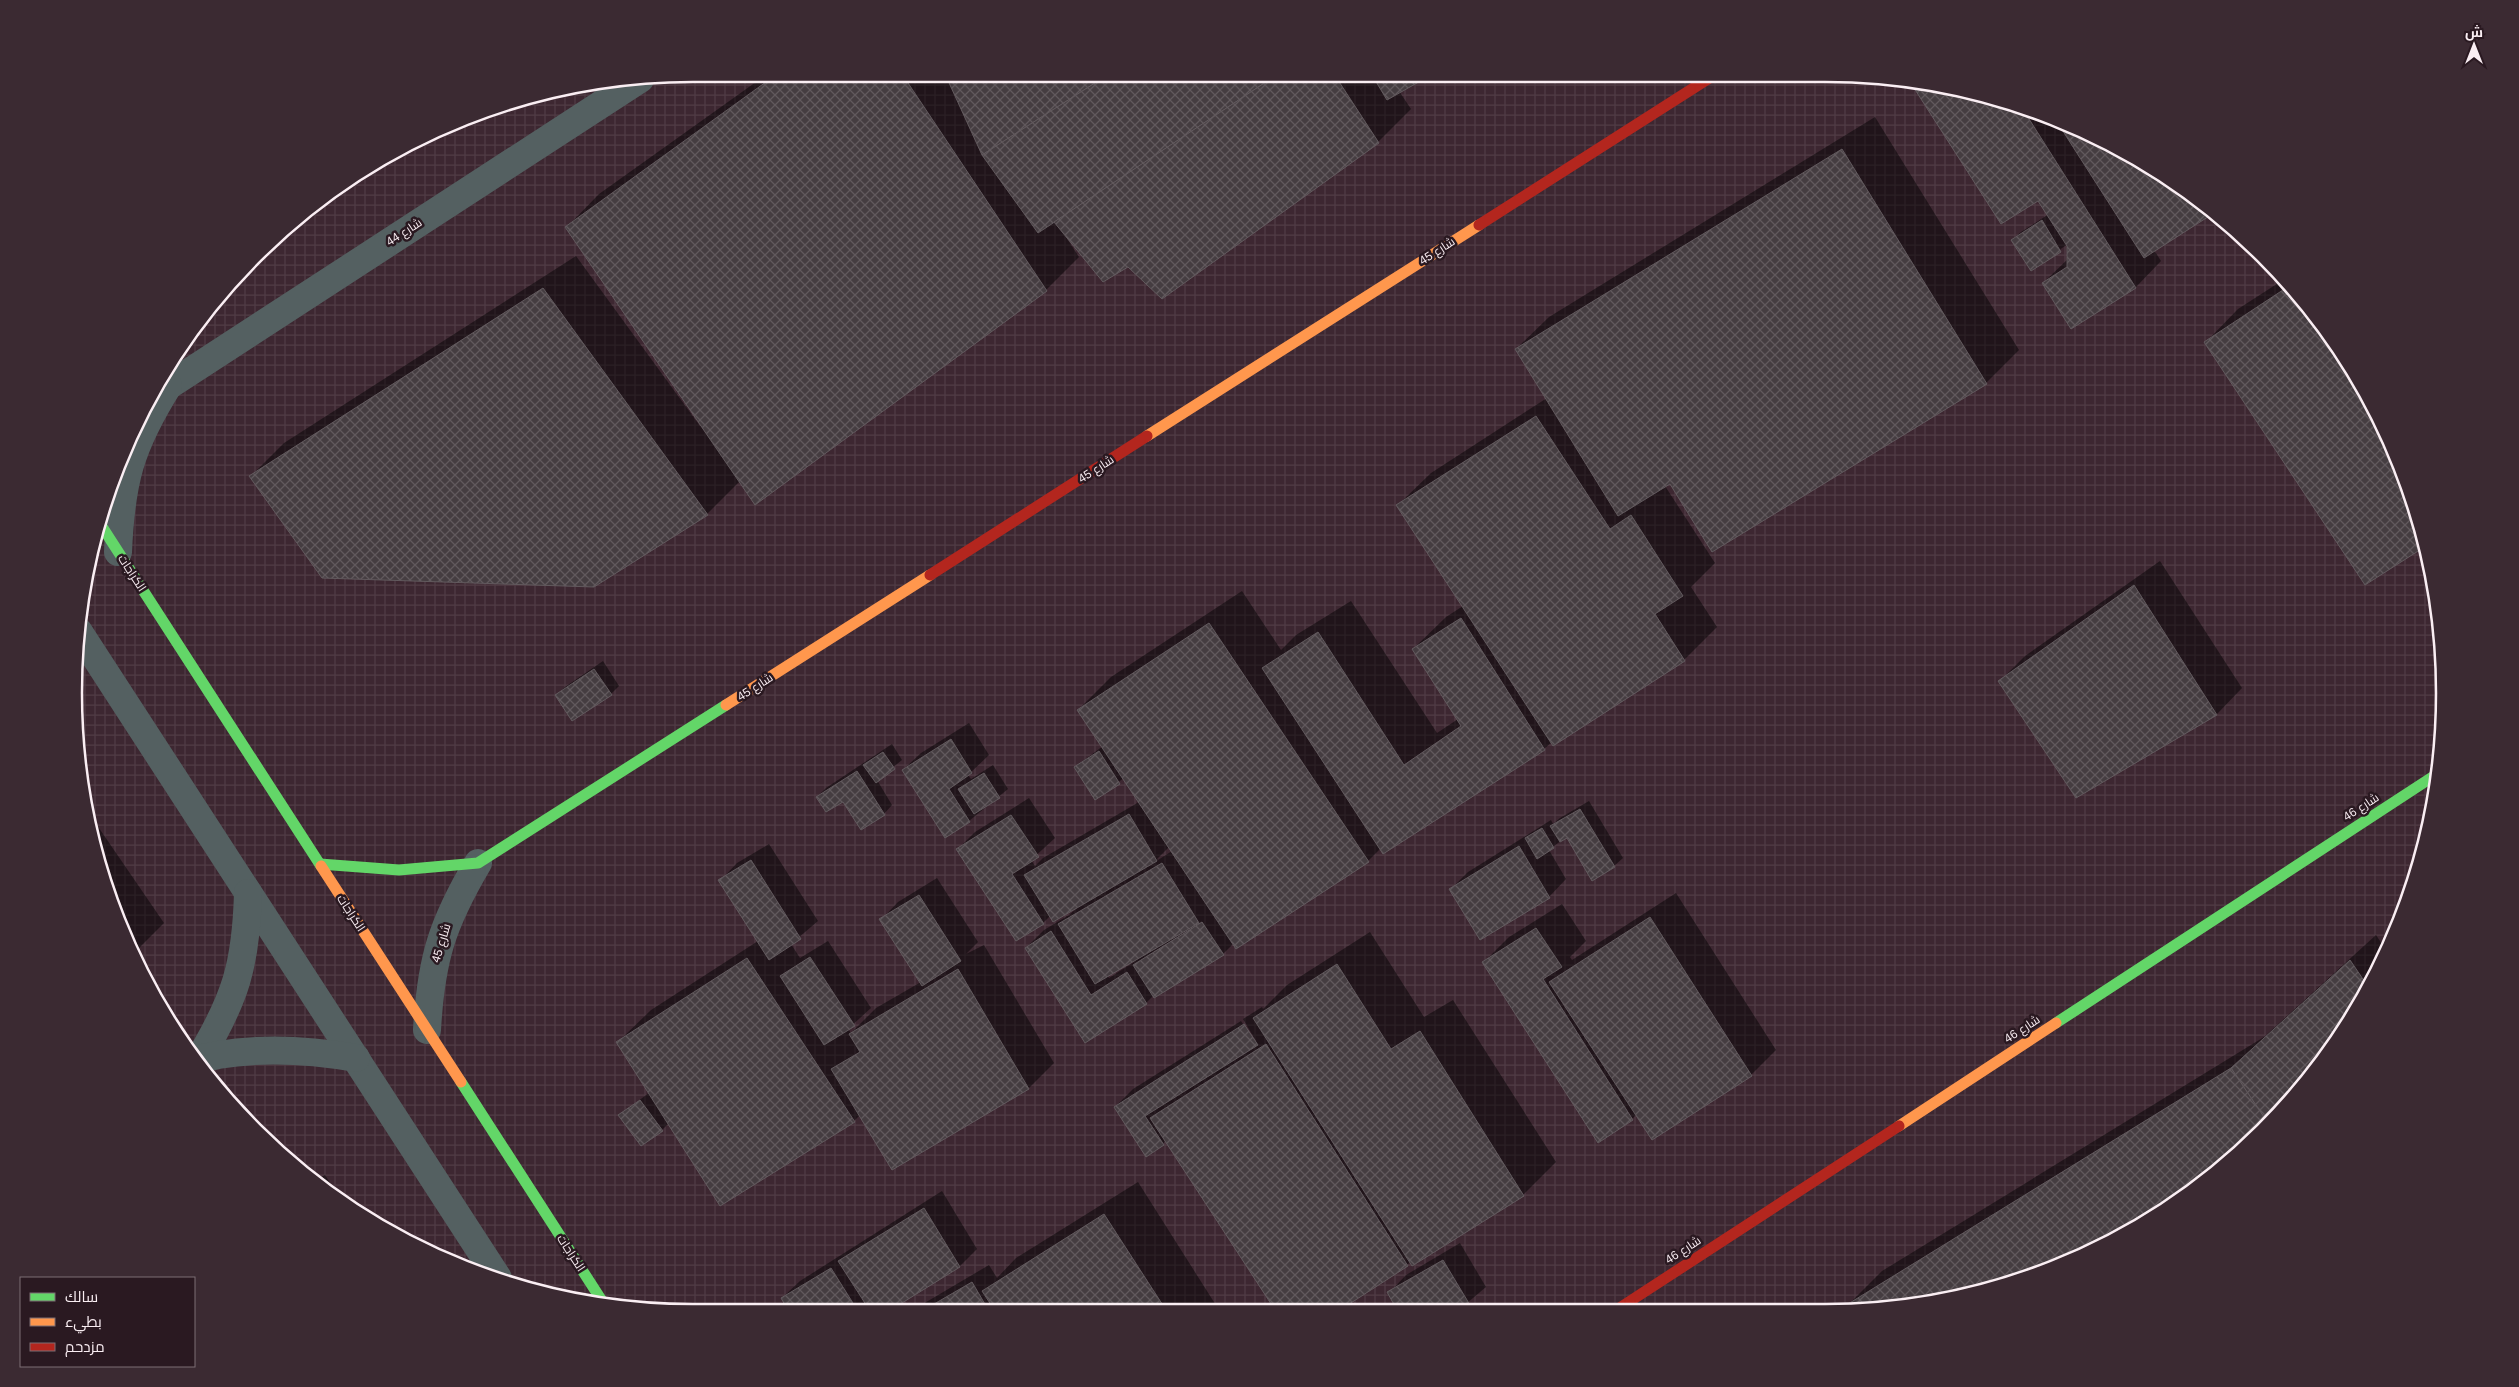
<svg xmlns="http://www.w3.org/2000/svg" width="2519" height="1387" font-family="Helvetica,Cairo,sans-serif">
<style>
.industrial{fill:url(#industrial-grid)}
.shadow{fill:#0007;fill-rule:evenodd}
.building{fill:url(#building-cross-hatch);stroke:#625a5e}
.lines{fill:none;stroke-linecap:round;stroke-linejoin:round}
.street{stroke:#546061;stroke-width:28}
.fast{stroke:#63d668;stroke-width:11}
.slow{stroke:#ff974d;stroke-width:11}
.jam{stroke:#b3261e;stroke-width:11}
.labels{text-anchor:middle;stroke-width:5;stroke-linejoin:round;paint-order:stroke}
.street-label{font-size:12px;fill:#faeef3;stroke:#2a1921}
.rim{fill:none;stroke:#faeef3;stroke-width:2.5}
</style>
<defs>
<pattern id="industrial-grid" width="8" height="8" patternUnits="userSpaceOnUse" patternTransform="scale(1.25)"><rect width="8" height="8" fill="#3d2731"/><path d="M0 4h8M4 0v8" fill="none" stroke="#503c45"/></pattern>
<pattern id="building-cross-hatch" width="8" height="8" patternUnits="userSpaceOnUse" patternTransform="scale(1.25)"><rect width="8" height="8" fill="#453d41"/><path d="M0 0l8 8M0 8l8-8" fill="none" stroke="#61595d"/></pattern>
</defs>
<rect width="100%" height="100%" fill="#30272b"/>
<path class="industrial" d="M693,74L1866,75L1986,95L2135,157L2234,227L2317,316L2381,419L2424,533L2444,653L2440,774L2412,892L2362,1003L2291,1102L2170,1209L2025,1280L1906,1308L653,1312L533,1292L384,1230L316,1185L228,1102L178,1038L121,931L95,854L75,734V653L95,533L121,456L178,349L228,285L316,202L384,157L494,107L573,86Z"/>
<g class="shadow">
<path d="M767,74L1428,75L1399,91L1411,109L1378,142L1128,266L1067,235L1066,237L1079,257L1046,290L755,503L740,481L707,514L594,586L251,476L284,443L576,256L700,426L701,425L567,227L599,194Z"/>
<path d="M1920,84L1986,95L2135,157L2213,213L2154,250L2161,261L2136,287L2072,327L2043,283L2069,258L2068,244L2031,269L2012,240L2021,232L2049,214L2039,199L1916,88Z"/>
<path d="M1875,117L2019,350L1986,383L1713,551L1671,483L1665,486L1715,563L1691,587L1717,627L1684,660L1553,744L1552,742L1544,749L1381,848L1368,861L1234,943L1223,954L1154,995L1146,1003L1085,1041L1026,948L1044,930L1069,915L1077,908L1050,916L1043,923L958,849L975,832L1029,798L1055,838L1031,860L1035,866L1043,858L1139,802L1124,778L1096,798L1075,767L1103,746L1078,710L1111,677L1242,591L1281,650L1296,635L1351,601L1437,733L1458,719L1413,649L1446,617L1463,606L1398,505L1431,473L1547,398L1516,349L1549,317ZM1169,847L1172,851L1158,860L1157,859ZM1133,960L1134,962L1109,978L1107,975Z"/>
<path d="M2283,280L2317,316L2381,419L2424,533L2426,544L2366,584L2206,342L2238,309Z"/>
<path d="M2160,561L2242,688L2217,714L2076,796L2000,681L2025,656Z"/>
<path d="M603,661L619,686L611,694L556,696L565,687Z"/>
<path d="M969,723L989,755L968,775L971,779L993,765L1008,789L969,821L903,770L921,753Z"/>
<path d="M892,744L902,760L877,780L892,805L884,814L844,800L817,797L826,788Z"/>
<path d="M1589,801L1623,858L1614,866L1567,836L1549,850L1566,879L1549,897L1451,889L1468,872L1551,820L1553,824L1560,818Z"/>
<path d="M88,812L164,923L138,949L121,931L95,854Z"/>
<path d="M769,844L818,921L791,944L800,958L828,941L871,1008L848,1029L851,1033L876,1008L921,982L881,920L898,902L937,878L978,942L966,954L984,945L1054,1063L1029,1088L892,1169L860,1115L854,1121L721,1205L669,1123L662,1130L620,1115L650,1092L618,1042L651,1010L758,941L720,881L737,863Z"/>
<path d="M1676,893L1776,1050L1751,1075L1637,1114L1632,1119L1484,962L1509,937L1562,904L1586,941L1570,957L1572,960Z"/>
<path d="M1370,932L1424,1017L1453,1000L1556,1162L1523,1195L1413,1265L1411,1262L1338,1310L1166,1140L1163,1144L1115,1107L1133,1089L1241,1021L1254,1041H1256L1243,1019L1262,1007L1263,1009L1287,985Z"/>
<path d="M2376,935L2386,950L2362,1003L2291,1102L2170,1209L2025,1280L1906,1308H1851L1849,1304L1882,1271L2264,1037Z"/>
<path d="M325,1175L343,1203L313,1182Z"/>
<path d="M1138,1182L1219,1310L911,1311L989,1265L997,1278L1016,1258Z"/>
<path d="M942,1191L977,1249L960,1266L887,1311L791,1312L782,1298L800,1281Z"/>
<path d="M1460,1243L1486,1287L1460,1309L1399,1310L1389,1293L1406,1275Z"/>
</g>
<g class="building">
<path d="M777,74H902L1047,291L755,505L565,227Z"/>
<path d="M945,74H1109L982,155Z"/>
<path d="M1109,74H1278L1038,233L982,155Z"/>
<path d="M1278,74H1334L1379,143L1162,299L1128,267L1103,282L1054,222Z"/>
<path d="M1372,75H1431L1387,100Z"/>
<path d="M1921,84L1986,95L2024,111L2136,288L2071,329L2042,283L2067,267V246L2038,201L2001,224L1914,88Z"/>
<path d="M2059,125L2135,157L2214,213L2144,258Z"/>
<path d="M1842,149L1987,384L1712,552L1670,484L1618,516L1515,349Z"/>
<path d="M2042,220L2061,252L2031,271L2011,240Z"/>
<path d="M2289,286L2317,316L2381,419L2424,533L2426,546L2365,585L2204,342Z"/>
<path d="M543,288L708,515L594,587L322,578L249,476Z"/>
<path d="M1536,416L1610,529L1631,515L1683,596L1655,614L1685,661L1553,746L1396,505Z"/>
<path d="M2134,585L2217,715L2076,798L1998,681Z"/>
<path d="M1461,618L1545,750L1383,854L1262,668L1318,632L1404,765L1461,726L1412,649Z"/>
<path d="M1209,623L1369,862L1236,949L1077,710Z"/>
<path d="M594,669L612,695L572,721L555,695Z"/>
<path d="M951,739L972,773L949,789L970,822L945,838L902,770Z"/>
<path d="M1099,751L1120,784L1095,800L1074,767Z"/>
<path d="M883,752L895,769L876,783L863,765Z"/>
<path d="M857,771L885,815L861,830L843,802L826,812L816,797Z"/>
<path d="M984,773L1000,798L974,814L958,789Z"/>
<path d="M1580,809L1615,867L1592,881L1567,838L1560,842L1550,826Z"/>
<path d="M1129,814L1157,861L1053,922L1024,875Z"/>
<path d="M1011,815L1039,857L1012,874L1044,924L1016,941L956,849Z"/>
<path d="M1542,828L1554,848L1537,859L1525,838Z"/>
<path d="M1519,846L1550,898L1480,940L1449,889Z"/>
<path d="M751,860L801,939L769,960L718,880Z"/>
<path d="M1162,863L1199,923L1095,984L1058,924Z"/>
<path d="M919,895L961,961L922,986L879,919Z"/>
<path d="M116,916L139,950L133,954L121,931Z"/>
<path d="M1650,917L1752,1076L1652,1140L1549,982Z"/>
<path d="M1202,922L1224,955L1154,998L1133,965Z"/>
<path d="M1536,928L1562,967L1543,979L1633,1120L1598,1143L1482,962Z"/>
<path d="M1051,931L1091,995L1127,972L1147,1004L1085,1043L1025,948Z"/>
<path d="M810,957L855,1026L824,1045L780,976Z"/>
<path d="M747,958L855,1122L720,1206L616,1042Z"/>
<path d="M2350,960L2369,988L2362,1003L2291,1102L2279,1113L2265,1119L2231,1068Z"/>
<path d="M1337,964L1391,1049L1420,1031L1524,1196L1412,1266L1253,1018Z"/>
<path d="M958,969L1029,1089L892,1170L831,1069L860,1052L849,1034Z"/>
<path d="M1244,1024L1258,1045L1145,1116L1164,1145L1146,1157L1114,1107Z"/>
<path d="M1266,1044L1408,1266L1340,1310H1275L1150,1118Z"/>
<path d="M2231,1068L2268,1123L2170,1209L2025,1280L1906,1308H1850L1848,1304Z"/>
<path d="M640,1100L663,1131L641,1146L618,1115Z"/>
<path d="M924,1208L960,1267L889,1311H870L838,1261Z"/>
<path d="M1104,1214L1166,1310L995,1311L982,1291Z"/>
<path d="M1443,1260L1470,1305L1463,1309L1397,1310L1387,1292Z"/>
<path d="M831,1268L858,1311L789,1312L781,1298Z"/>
<path d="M972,1282L989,1311H922Z"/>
</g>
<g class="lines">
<g class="street">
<path d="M158,388L168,386L640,79"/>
<path d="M118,552C121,481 130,447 168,386"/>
<path d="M79,632L498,1278"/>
<path d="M427,1030C431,959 442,924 478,863"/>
<path d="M199,1059C236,998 246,964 248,893"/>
<path d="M196,1061C202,1057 211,1057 218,1055C265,1047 310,1050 356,1058"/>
</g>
<g class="fast">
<path d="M99,522L321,866"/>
<path d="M320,864L399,870L478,863L726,705"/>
<path d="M2056,1023L2440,772"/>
<path d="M461,1082L604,1304"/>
</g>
<g class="slow">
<path d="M1147,436L1479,225"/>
<path d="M726,705L930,575"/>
<path d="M321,866L461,1082"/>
<path d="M1899,1126L2056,1023"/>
</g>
<g class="jam">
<path d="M1479,225L1714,75"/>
<path d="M930,575L1147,436"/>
<path d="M1618,1309L1899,1126"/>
</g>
</g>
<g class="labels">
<g class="street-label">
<text transform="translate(404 232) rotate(-33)" y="4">شارع 44</text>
<text transform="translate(1437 251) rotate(-33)" y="4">شارع 45</text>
<text transform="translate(1096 469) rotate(-33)" y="4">شارع 45</text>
<text transform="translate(132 573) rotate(57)" y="4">الكراجات</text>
<text transform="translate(755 687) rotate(-33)" y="4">شارع 45</text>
<text transform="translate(2361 807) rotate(-33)" y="4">شارع 46</text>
<text transform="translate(351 913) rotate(57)" y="4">الكراجات</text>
<text transform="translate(441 943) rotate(-73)" y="4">شارع 45</text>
<text transform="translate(2022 1029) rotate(-33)" y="4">شارع 46</text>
<text transform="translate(1683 1250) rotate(-33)" y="4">شارع 46</text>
<text transform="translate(571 1253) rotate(57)" y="4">الكراجات</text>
</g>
</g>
<path d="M0 0H2519V1387H0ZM693 82H1825A611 611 0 0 1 2436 693V693A611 611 0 0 1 1825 1304H693A611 611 0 0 1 82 693V693A611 611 0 0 1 693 82Z" fill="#3b2a32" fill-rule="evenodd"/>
<path class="rim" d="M693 82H1825A611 611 0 0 1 2436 693V693A611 611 0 0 1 1825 1304H693A611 611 0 0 1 82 693V693A611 611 0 0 1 693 82Z"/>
<rect x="20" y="1277" width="175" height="90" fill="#2a1921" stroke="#7d6e75"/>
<rect x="30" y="1293" width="25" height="8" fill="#63d668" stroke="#7d6e75"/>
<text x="65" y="1302" font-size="15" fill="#faeef3">سالك</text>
<rect x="30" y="1318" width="25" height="8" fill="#ff974d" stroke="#7d6e75"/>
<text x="65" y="1327" font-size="15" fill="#faeef3">بطيء</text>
<rect x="30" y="1343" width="25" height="8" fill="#b3261e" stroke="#7d6e75"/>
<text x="65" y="1352" font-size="15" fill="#faeef3">مزدحم</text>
<g transform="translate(2474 45)" stroke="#2a1921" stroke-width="4" paint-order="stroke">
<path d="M0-4L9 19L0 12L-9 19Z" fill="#faeef3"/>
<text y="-8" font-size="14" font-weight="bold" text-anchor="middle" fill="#faeef3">ش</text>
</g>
</svg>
